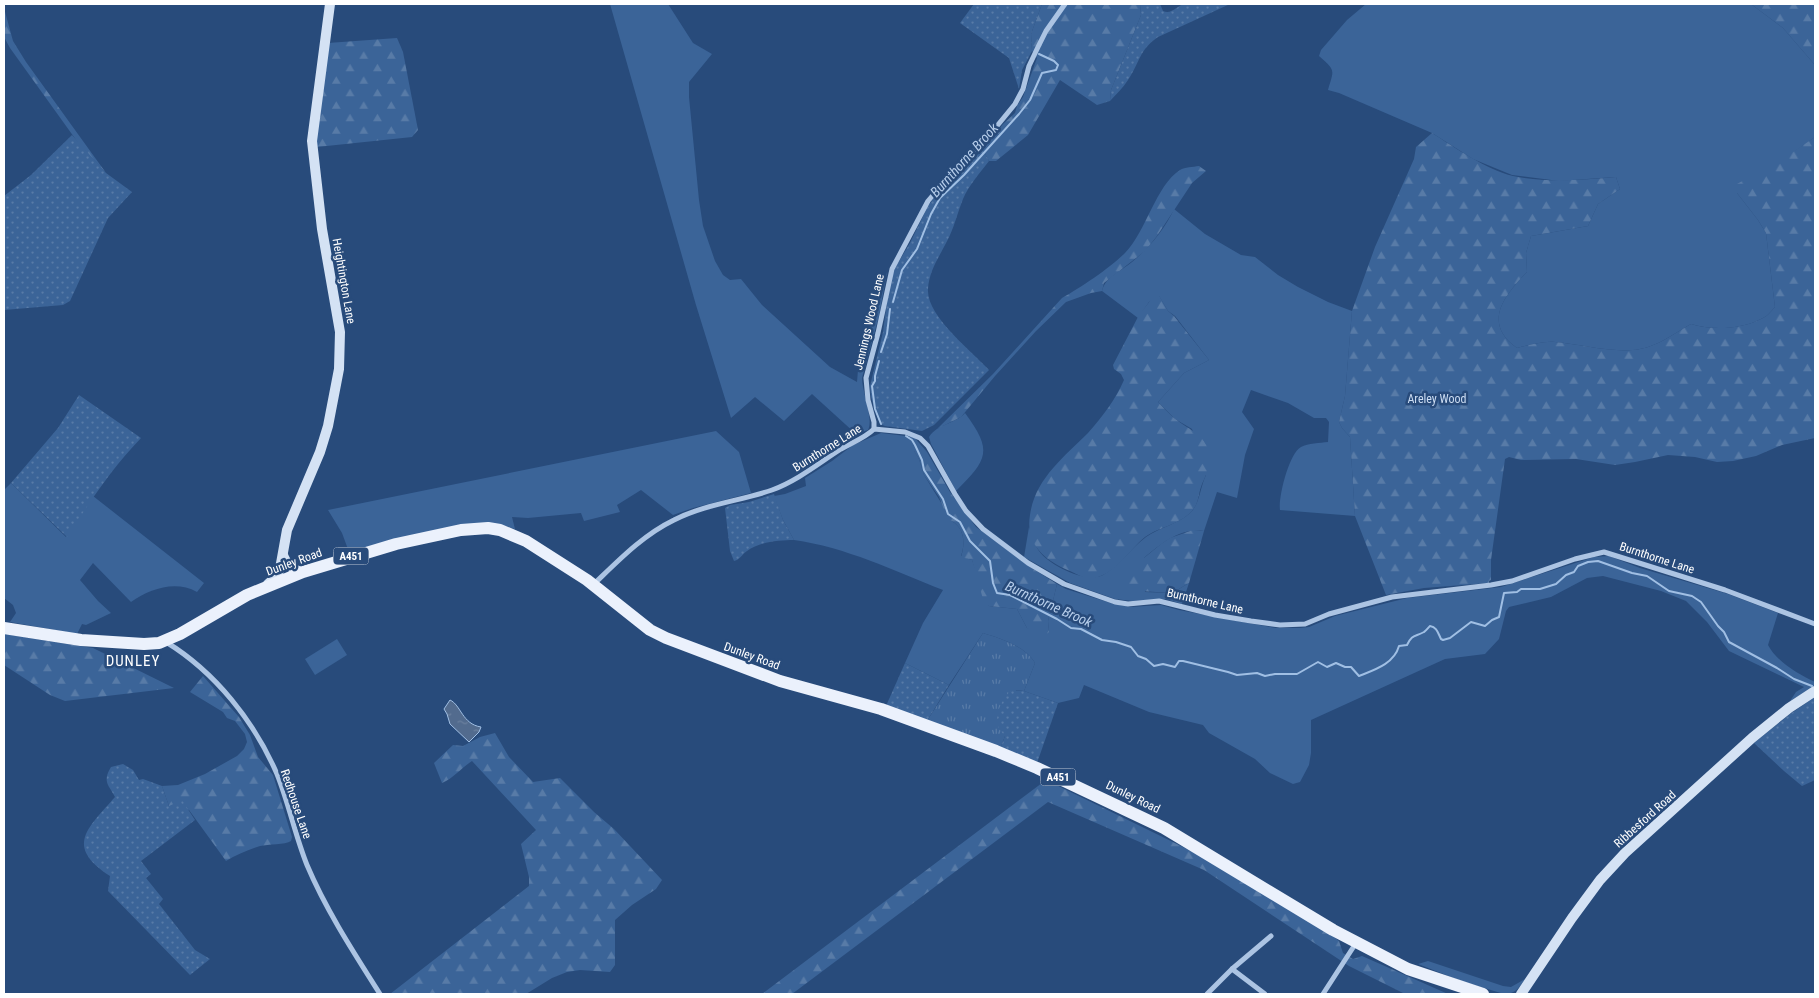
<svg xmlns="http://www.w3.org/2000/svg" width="1819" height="998" font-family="'Roboto Condensed',sans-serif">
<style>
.grass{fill:#3b6498}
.forest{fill:url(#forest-firs)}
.park{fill:url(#park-tufts)}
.garden{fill:url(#garden-dots)}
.water{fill:url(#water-ripples);stroke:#a0bfe4}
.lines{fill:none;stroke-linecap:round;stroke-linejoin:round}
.stream{stroke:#a0bfe4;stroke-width:2}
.street{stroke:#acc4e3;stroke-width:5}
.secondary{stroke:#d4e2f4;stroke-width:10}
.primary{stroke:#ebf1fc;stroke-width:12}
.labels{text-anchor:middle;stroke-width:5;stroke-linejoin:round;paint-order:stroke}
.shield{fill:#284b7b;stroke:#bec9d7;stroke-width:1}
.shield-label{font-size:11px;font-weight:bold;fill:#fff}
.street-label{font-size:12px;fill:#fff;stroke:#284b7b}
.park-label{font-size:12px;fill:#cedef3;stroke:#284b7b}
.water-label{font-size:14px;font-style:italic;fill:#b7ceeb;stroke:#284b7b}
.quarter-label{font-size:15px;letter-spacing:1px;fill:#fff;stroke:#284b7b}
</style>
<defs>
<pattern id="forest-firs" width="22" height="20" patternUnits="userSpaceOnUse" patternTransform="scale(1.25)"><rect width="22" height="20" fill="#3b6498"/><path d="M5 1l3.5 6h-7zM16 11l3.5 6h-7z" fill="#587ba7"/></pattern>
<pattern id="park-tufts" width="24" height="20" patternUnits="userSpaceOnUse" patternTransform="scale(1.25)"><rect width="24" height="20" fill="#3b6498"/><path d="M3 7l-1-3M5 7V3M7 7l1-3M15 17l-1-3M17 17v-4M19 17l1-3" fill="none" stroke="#587ba7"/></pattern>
<pattern id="garden-dots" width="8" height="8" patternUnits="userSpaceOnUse" patternTransform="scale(1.25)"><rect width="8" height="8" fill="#3b6498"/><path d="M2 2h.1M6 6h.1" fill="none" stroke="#587ba7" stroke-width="1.8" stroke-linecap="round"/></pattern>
<pattern id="water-ripples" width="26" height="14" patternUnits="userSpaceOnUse" patternTransform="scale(1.25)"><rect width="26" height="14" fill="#526b8e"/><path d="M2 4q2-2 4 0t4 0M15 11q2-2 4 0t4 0" fill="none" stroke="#6c819f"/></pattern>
</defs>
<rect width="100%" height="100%" fill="#284b7b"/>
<g class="grass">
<path d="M610,4H668L693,43L712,54L689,82V97L699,200L703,226L715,261L723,275L730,280L741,279L762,305L830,367L857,382L858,370L869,339L870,320L875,303L887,272L879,316L862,378C862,392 874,419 868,430L856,434L812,394L784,421L755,397L731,418L696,305Z"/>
<path d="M1366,4H1751L1783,28L1815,65V137L1737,193L1758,220L1766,233L1775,307C1771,311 1768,316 1763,318C1743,329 1713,331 1691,324C1675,333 1658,346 1640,349C1617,354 1579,344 1555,342C1542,341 1530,345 1517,348C1482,323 1504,296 1527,272L1526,253L1531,236L1588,226L1598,204L1620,189L1616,177L1559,181L1512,175L1473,159L1432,133L1339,93L1328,90C1334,69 1336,71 1319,56L1321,50L1347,20Z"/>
<path d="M1174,209L1205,234L1241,255L1255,257L1278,275L1298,287L1328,302L1352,311L1345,396L1339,422L1342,428L1350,437L1355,516L1280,510C1278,498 1289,453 1301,447C1308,443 1320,443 1328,442L1329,422L1326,418H1314L1288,403L1251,390L1242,412L1254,429L1245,455L1237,498L1217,492L1204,531C1180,528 1162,543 1144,558L1145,592L1172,593L1189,583L1182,604L1166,599L1132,601L1115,599L1070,583L1024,557L1029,527C1032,535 1034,544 1039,551C1050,566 1087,584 1103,575C1120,565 1131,548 1146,537C1159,528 1180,523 1190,513C1200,504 1200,487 1206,475L1192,429L1175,419L1158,402L1184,373L1209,360L1175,316L1168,311L1159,296L1149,302L1138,318L1102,291C1106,276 1120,272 1132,262C1149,248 1165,229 1174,209Z"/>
<path d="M965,413C993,451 988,459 956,491L931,444L929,437C937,424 955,424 965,413Z"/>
<path d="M716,431L739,452L751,493L693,508L673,515L641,490L617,505L620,512L584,521L581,513L528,518L512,517L515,529L505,526L390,541L349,552L342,533L328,510Z"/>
<path d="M881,433L914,437V451L919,459L924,475L953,522C965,529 965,545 961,556L972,560L989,606L1017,609L1027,628L1049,632L1048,621L1057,584L1066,589L1114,604L1130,607L1161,605L1179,610L1248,623L1276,628H1300L1309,627L1335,616L1407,598L1501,587L1594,557L1609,556L1640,568L1728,594L1778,613L1768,645C1777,662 1798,674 1815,682V686L1790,701L1796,692L1804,687L1729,651L1707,622L1686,601L1661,591L1603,576L1587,578L1551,597L1509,607L1506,611L1499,639L1485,654L1445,659L1311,720V753L1309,765L1300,782L1293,784L1270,773L1255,759L1209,733L1203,725L1149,712L1084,685L1079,698L1058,703L1024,691L1035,663C1025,646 1002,639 983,633L949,685L905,663L923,623L943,590C895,571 845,547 794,540L783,520L774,496L785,494L806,486L805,478L832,461L853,445Z"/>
<path d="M11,483L66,537L93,496L204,583L197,592C175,580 150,589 131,602L93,563L80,580L98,601L111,613L86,625L82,624L77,634L10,622L16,613L13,605L4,598V490Z"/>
<path d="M337,639L347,655L315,675L305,659Z"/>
<path d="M1428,961L1503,986L1511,987L1525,979C1519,988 1515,994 1504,994L1461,981L1418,964Z"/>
</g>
<g class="forest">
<path d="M1042,4H1140L1141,15L1111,90L1110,101L1097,105L1060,80L1028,135L996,161H989L983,150L1003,124L1015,113L1017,106L1023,97L1037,58L1032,51L1031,34Z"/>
<path d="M1751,4H1815V65L1783,28Z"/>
<path d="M4,8L13,41L26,62L106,173L79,144L10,48L4,37Z"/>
<path d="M397,38L403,52L418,130L412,137L317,147L316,138L328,43Z"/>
<path d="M1432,133C1454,147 1487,170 1513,176C1547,183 1581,180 1616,177L1620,189L1598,204L1588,226L1531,236L1526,253L1527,272C1504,296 1482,323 1517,348C1530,345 1542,341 1555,342C1579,344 1617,354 1640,349C1658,346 1675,333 1691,324C1712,331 1743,329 1763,318C1768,316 1771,311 1775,307L1766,233L1758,220L1737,193V184L1790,154L1815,137V438L1782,445L1756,456L1733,461L1717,462L1695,457L1668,455L1635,462L1615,465L1576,459L1521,460L1509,457L1505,459L1491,560V580L1489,581V583L1424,588L1386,595L1355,516L1350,437L1342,428L1339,422L1345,396L1352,311L1375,247L1414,159L1416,147Z"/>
<path d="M1199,166L1206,171L1192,183L1157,236L1145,251L1104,283L1102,291L1091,293L1066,302L1036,331L995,376L961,417L937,429L993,374L1062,298C1080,288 1110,268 1125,253C1146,232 1156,185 1180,170C1185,167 1193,167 1199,166Z"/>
<path d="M1157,292L1168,311L1174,316L1209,360L1184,373L1158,402C1163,407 1168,413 1174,418C1186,428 1204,434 1209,451C1212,463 1207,473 1202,484C1199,491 1199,498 1196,505C1186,524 1160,526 1145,537C1129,550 1116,573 1095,578C1087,580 1078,575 1070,571C1046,561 1025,545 1030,515C1035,479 1064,457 1088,433C1102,417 1116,399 1124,380L1121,374L1114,369L1113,365L1139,315Z"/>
<path d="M914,437L927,452L950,492L976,527L1030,567L1057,584L1048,621L1049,632L1043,637L1027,628L1017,609L989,606L983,599L972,560L961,557C966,541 964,526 948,519L939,497L924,475L919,459L914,451Z"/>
<path d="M1193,530L1204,531L1189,583L1172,593L1124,590L1118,583L1122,576L1161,544L1170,538Z"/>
<path d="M4,634L93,648L174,688L65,701L50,695L4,665Z"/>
<path d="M203,676L239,717L250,735L258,757L273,775L292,837L291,841C285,845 268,844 260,846C248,850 236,855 226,861L189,810L169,806L162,786L178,785L205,774L237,756L244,749L247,742L245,734L235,721L227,718L223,712L190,692Z"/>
<path d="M495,733L509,757L533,782L560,778L594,812L614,829L662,880L656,889L632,905L615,920V965L610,972L580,970L567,972L552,978L526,994H390L529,886V877L521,844L536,830L472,761C461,768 454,778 442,783L434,763L453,745L463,746L480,737Z"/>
<path d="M1046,780L1179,845L1212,862L1330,934L1339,941L1343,953L1353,959L1362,956L1448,994L1403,993L1349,966L1204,870L1048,802L792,994H762Z"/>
</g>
<path class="park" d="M983,633C1002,639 1025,646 1035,663L1024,691L1016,690L1005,736L1000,749L927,721Z"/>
<g class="garden">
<path d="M974,4H1042L1031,34L1032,51L1022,70L1019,89L1009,58L960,23Z"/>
<path d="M1140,4H1160L1163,11C1172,15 1177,5 1185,4C1199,2 1215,4 1230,4L1158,37C1139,50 1140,62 1128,80C1123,88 1116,94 1110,101L1111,90L1141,15Z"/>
<path d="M72,135L106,173L132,192L108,218L70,301L63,305L4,310V196L31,175Z"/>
<path d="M983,150L989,161C980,173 969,185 963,199C958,211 955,224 950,235C942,253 929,269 928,289C926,316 973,352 989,370L934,425L922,431L885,426L880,424L871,397L870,386L883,332L889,286L895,268L910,243L928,206L934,198L956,173Z"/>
<path d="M79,395L141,438C112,468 89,503 67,537L11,483L58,428Z"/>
<path d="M774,494L783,520L794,540C779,540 759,542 747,551C741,555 741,559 734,561L730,551L725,508L730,505L749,502Z"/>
<path d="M905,663L949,685L927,721L886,706Z"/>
<path d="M1012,690L1024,691L1058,703L1037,763L1000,749L1005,736C1002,733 999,729 998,726C994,715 1003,696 1012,690Z"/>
<path d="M1815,697V780L1802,786L1784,771L1754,743L1790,714Z"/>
<path d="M123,764L133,770L139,780L143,779L162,786L169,806L182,800L195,820L141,861L151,874L146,878L163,899L159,904L195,950L210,959L190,975L108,891L110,876C64,846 88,828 115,797C109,785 102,782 111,767Z"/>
</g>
<path class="water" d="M450,700C461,705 462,724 481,727L479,732L469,742L450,724L447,714L444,709Z"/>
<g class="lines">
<g class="stream">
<path d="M893,302L902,270L917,249L931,214L940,198L964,175L1019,114L1030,100L1042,73L1056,70L1058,65L1054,61L1039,54"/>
<path d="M881,352L887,334L890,309"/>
<path d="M879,361L875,376V381L872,386L875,409L881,424"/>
<path d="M906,436L912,440L915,445L922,460L924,470L943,499L948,514L960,522L970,541L990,561L993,583L997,593L1010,595L1057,619L1071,628L1081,629L1102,640L1116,642L1131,647L1138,656L1146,659L1154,666L1163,664L1175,667L1179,661H1183L1228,672L1237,675L1257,673L1265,676L1275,674H1297L1318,662L1327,667L1336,663L1345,667H1351L1359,676C1374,670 1394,664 1399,646L1407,645C1412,634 1415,637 1424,632C1426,631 1428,628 1430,626C1437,627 1438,633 1441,639L1443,640L1450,638L1471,622L1485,626L1492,620L1499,617L1504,593L1517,592L1521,589H1540L1556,584L1566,575L1574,572L1578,566L1588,562L1598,561L1632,573L1647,576L1669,591L1692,596L1701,602L1718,626L1724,632L1729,642L1777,668L1794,679L1812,686"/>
</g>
<g class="street">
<path d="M874,429V422L868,400L866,378L878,333L892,269L928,201L951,174L988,137L1015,104L1023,89L1029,66L1038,47L1046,31L1065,4"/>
<path d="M594,584C619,560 643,535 674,520C705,504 740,501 772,490C797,481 819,463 841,449C851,443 865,438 874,429L905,432L920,438L928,446L955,494L966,511L983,529L1028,563L1064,584L1115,602L1128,604L1159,601L1215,615L1251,621L1280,625L1305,624L1329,614L1392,597L1491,585L1512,581L1575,559L1604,552L1725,590L1815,624"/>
<path d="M166,642C215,672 254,721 277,774C289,804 295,835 307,865C326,910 354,953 380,994"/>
<path d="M1232,969L1265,994"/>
<path d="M1207,994L1232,969L1271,936"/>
<path d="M1323,994L1356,943"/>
</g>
<g class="secondary">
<path d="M283,555C287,565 292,570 303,572"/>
<path d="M268,584L276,577L280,569L287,530L320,452L328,426L339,369L340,332L322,229L312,141L330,4"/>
<path d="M1521,994L1572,918L1600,880L1625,853L1752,738L1789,708L1815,691"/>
</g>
<path class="primary" d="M4,628L81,640L144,644L159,643L180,634L247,595L303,572L396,544L461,530L488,528L500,530L526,541L587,580L650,630L666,638L780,681L881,709L996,751L1037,768L1164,828L1333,930L1408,969L1483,994"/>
</g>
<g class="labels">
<g class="shield">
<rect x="333.5" y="547.5" width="35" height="17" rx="4"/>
<rect x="1040.5" y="768.5" width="35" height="17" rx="4"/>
</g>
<g class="shield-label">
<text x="351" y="560">A451</text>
<text x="1058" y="781">A451</text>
</g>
<g class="street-label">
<text transform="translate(344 281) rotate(80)" y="4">Heightington Lane</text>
<text transform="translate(869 322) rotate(-77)" y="4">Jennings Wood Lane</text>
<text transform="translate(827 448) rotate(-32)" y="4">Burnthorne Lane</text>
<text transform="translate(1657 558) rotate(18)" y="4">Burnthorne Lane</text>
<text transform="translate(294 562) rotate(-20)" y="4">Dunley Road</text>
<text transform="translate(1205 601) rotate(13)" y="4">Burnthorne Lane</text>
<text transform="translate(752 656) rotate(20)" y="4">Dunley Road</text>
<text transform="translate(1133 797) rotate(26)" y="4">Dunley Road</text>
<text transform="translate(296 804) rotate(71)" y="4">Redhouse Lane</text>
<text transform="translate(1645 819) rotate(-42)" y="4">Ribbesford Road</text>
</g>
<g class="park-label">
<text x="1437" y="403">Areley Wood</text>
</g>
<g class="water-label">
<text transform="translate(964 160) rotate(-48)" y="5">Burnthorne Brook</text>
<text transform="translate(1049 604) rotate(24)" y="5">Burnthorne Brook</text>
</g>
<g class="quarter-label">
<text x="133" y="666">DUNLEY</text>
</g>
</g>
<rect width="1819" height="998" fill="none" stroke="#ffffff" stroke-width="10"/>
</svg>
